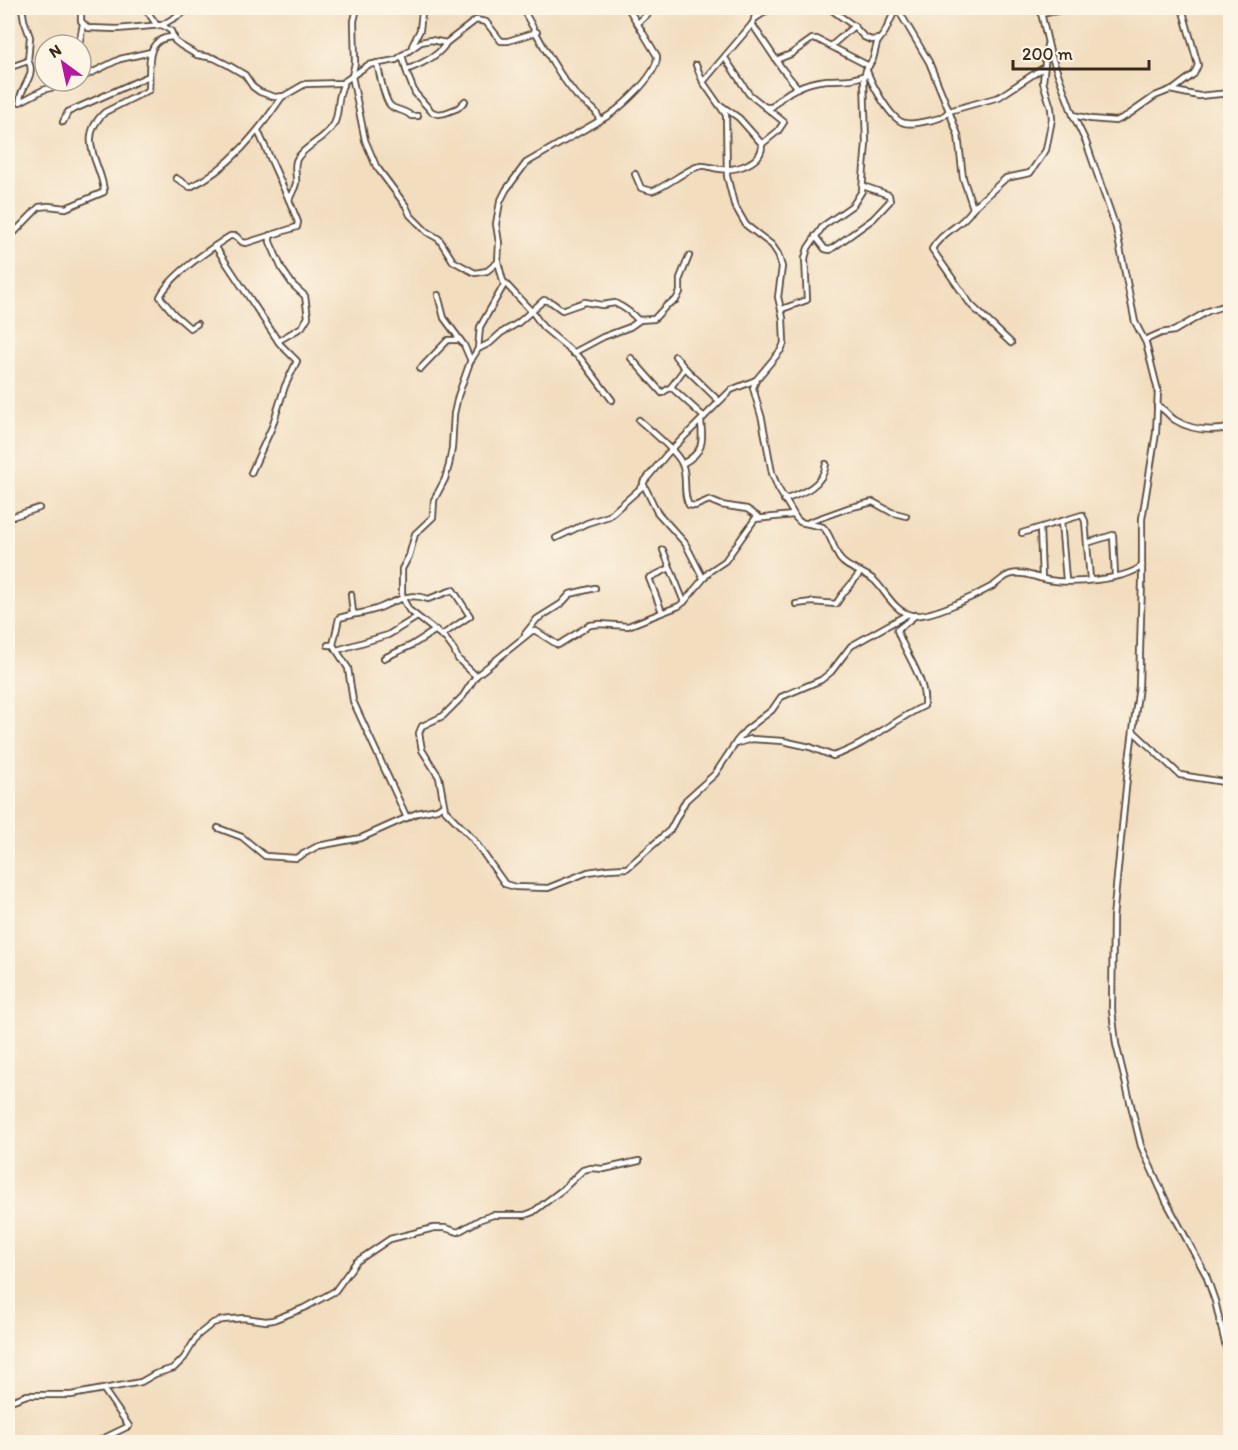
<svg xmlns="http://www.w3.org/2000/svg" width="1238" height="1450" font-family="Itim,sans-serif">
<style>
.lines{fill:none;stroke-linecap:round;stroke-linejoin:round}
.street-casing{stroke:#564536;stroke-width:8}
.street{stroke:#fff;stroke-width:4.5}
</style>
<rect width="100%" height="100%" fill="#fcf5e5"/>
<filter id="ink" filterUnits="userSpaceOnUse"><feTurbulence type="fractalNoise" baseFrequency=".0167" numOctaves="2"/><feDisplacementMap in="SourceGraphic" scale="12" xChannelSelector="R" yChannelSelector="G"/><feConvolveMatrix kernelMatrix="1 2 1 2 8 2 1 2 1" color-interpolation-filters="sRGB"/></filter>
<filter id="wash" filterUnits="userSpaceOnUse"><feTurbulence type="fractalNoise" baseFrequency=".008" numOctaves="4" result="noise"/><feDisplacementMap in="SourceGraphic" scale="24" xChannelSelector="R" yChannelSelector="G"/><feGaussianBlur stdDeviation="1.35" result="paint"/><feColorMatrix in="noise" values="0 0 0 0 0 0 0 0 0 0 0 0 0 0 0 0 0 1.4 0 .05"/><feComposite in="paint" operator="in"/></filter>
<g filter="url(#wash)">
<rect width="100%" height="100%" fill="#f2ddbf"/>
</g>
<g filter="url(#ink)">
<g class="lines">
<g class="street-casing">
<g id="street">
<path d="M81,8V21L88,28L117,29L162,25L171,31L175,41L180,45L197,55L214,58L228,65L245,75L253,87L260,92L275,97L284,96L305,84L342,83L368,65L396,60L421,42L431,40L446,43L476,20L486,22L501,41H508L537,32"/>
<path d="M145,8L156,24"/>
<path d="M357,8L354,21L355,63L352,76L365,140L376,166L406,206L410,215L427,232L439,239L453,261L475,273L487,271L498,262"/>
<path d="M829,8L854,26L864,37L871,40L879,39"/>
<path d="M897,8L929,62L949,111L958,135L963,178L973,208C964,225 941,232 932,249L971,305L1011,343"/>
<path d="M1040,8L1050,52L1073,115L1086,142L1116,228L1135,322L1146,343L1158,391L1156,433L1142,519V581L1139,686L1128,768L1113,918L1112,1010L1116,1044L1141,1146L1166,1201L1206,1275L1215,1301L1230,1364"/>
<path d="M1041,14L1071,8"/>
<path d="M756,18L771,8"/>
<path d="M638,23L654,8"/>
<path d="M752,24L783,70L798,88"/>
<path d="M162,25L191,8"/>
<path d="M79,45L83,24"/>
<path d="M412,46L420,30L422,12L427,8"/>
<path d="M831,46L854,26"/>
<path d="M402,55L408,76L415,93L432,112L438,114L445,113L458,108L465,101"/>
<path d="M725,58L749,94L784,122L778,131L762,144"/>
<path d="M776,60L791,54L812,39H817L869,66"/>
<path d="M28,61C38,75 18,89 20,102L43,90L76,81"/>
<path d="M377,63C379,71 384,99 390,105C395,111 405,109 411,116H418"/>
<path d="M696,65L703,82L726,115L727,176L734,204L746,225L772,245L778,254L782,267L778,297L783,318L784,343L781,350L756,380L753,388L762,419L772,473L778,488L796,518L800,522L823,527C832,536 833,549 840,559C848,570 865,571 875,581C886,592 894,611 911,615C929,619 977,595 993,586C999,582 1005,575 1012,574C1024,571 1036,578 1048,580C1071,584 1125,580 1142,566"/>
<path d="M8,68L28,61L30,37L24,20L22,8"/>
<path d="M406,70C419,65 440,56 446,43"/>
<path d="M867,71C872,84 891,121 905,123C911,125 921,122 928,121C937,119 943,118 949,111L999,97L1043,68"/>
<path d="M81,78L120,59L151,52"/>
<path d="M703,82L753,23L757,8"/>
<path d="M1174,89L1194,74L1198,65L1182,8"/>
<path d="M765,107H772C786,91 806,82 827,80C841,79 852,81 865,75"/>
<path d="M1073,115L1091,119L1116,121L1128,115L1155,96L1170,90L1199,96L1230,93"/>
<path d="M599,121C616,113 658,76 657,56L628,8"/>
<path d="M63,122L68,112L149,76"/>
<path d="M258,131L289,200"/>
<path d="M635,174L641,188L652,191C667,187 688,167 701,166C707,165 714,169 720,169C736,171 763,163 762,144L739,118L722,106"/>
<path d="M176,178L190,187C229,169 258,132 282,97"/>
<path d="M973,208L1006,178L1030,173L1046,150L1052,119L1051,108L1043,82L1047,45"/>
<path d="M270,235V242L282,269L293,285L305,296L308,317L302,327L278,341"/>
<path d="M815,236L825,249L830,250L873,219L890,201L889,195L863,186"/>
<path d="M8,239L39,207L48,206L66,208L104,192C103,165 74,140 105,112L149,90C151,70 142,37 174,37"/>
<path d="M215,246L280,344L297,361L285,386L272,427L251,473"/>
<path d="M504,282L533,313L543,327L581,359L612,400"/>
<path d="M438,295L444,318L464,345L471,361"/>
<path d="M782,309L807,300L805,258L808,248L823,226L853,205L862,191L866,143L864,79L866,70L873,59L877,43L885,32L896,8"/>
<path d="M197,324L190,328L174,314L160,297C170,275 209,250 230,236H236L242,242L246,243L297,227L298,222L289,200C291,194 295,189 296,183C297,175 293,166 297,159C305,145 325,140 334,124C340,113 336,97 344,83"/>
<path d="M1145,340L1161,333L1174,331L1208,311L1230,304"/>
<path d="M478,349L490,343L501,333L518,323L544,300L551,302L562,310L585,302L602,305L615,303C623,307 632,313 638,320L654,319L667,305L676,300L680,292V278L689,256"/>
<path d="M573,353L603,337L630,327L640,320"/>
<path d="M675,356L683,366L719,401"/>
<path d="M631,358L662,393L671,387L685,368"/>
<path d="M420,369L448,340H459"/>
<path d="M671,387L704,417"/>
<path d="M1157,406C1165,408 1168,416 1175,420C1192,431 1212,431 1230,428"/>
<path d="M639,420C650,430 677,451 682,464C688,477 682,494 689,505L695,506L709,500L721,505L747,509L760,518"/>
<path d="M682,464C704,452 703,443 701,421"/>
<path d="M784,500C803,493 823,486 826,464"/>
<path d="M793,515L755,519L725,561L710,571L684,602L679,606L628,626L600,624L590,625L558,645L536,631H532L476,676L463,696L443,716L422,726L419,733L422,750L439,777L445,810L473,839L505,884L515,887L548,888L588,872L608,869L627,868L670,830L686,800L715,774L735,744L751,739L783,741L810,747L833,756C867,745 892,721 924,706C927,680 905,654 897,630L916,615"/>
<path d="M8,518L39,508"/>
<path d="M1061,521L1066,580"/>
<path d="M809,522L848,508L873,502L891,512L906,516"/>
<path d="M1040,528L1042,578"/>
<path d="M1022,533L1082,515L1085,521L1090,579"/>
<path d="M556,538L587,523L609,516L643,486"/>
<path d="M1087,543L1113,535L1115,576"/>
<path d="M663,550L684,602"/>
<path d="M703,578L685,543L657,512L643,483L667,454L731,390L756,380"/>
<path d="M351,594L353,613L357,614C367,612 377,610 386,605C402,598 411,593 428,599L453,590L470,616L442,635"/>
<path d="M796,604L812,602L836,604L842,595L861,572"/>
<path d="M662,612L649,578L670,568"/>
<path d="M525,634L537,619L561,604L570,594L595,588"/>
<path d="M328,645H333L339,618L355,614"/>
<path d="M333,645L348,668L353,701L407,818"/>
<path d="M337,650L388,635L417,617"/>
<path d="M384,658L412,645L436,630"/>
<path d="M476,676L458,659L454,650L446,639L409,610L402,597V569L409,556L415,534L433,517L434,500L445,479L449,465L452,448L454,414L458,396L470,362L478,349L480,327L504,285L498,262L499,243L496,224L500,202L506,190L526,163L599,121C599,108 583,104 576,95C554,69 539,37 522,8"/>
<path d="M1133,731L1180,775L1230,783"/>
<path d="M736,742L746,730L772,710L781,697L821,680L831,672L851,646L908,614"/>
<path d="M218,828L242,837L265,856L296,858L318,846L361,838L417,813L437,809L443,805"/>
<path d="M8,1402L27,1395H71L141,1382L155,1374L174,1368L184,1358L198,1335L213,1323L222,1320L244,1318L266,1321L273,1320L304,1308L335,1291L356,1262L390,1239L434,1228H445L458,1232L481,1219L493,1215H525L533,1212L562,1190L583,1170L591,1168L604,1169L639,1161"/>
<path d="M96,1442L129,1426L104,1390"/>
</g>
</g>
<use href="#street" class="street"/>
</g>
</g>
<rect width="1238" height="1450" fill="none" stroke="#fcf5e5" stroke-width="30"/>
<g transform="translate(63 63) rotate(327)"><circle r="28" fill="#fcf5e5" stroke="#afa495" stroke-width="1.5"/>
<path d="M0-4.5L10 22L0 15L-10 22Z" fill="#b5179e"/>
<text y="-9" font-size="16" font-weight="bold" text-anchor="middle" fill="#3b2a1e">N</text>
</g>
<path d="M1013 60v9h136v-9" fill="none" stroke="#3b2a1e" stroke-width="3"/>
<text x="1022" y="60" font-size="18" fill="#3b2a1e" stroke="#fcf5e5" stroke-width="4.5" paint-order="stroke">200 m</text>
</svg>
